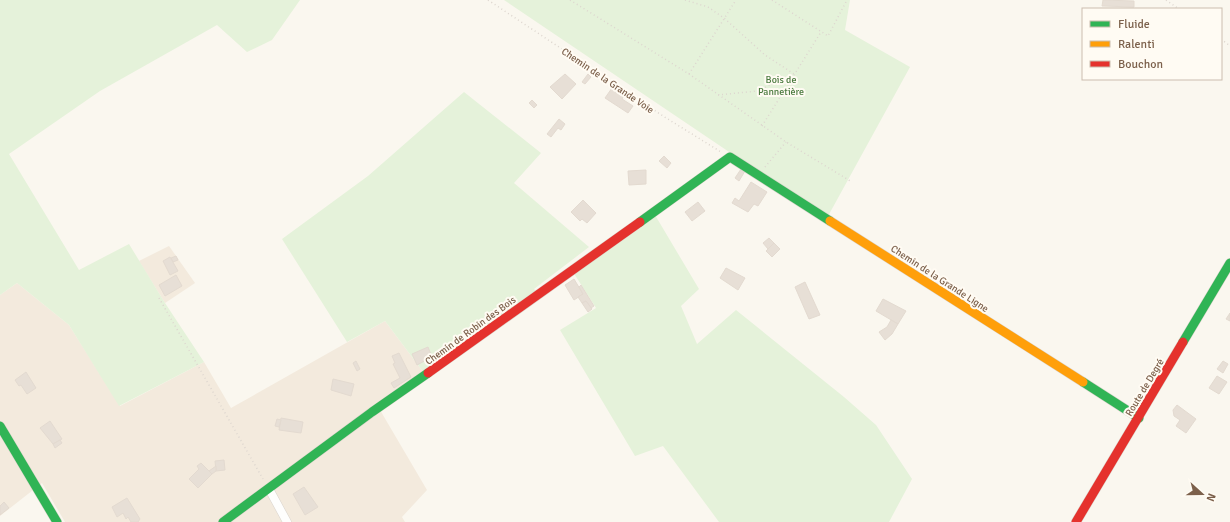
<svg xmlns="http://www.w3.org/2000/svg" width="1230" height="522" font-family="Signika,sans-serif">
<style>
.residential{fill:#f3eadd}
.green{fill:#e5f2da}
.building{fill:#e7dfd6;stroke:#e3dad0}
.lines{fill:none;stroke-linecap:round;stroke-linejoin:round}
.street-casing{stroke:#dad4cd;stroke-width:9}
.fast-casing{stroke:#dad3cb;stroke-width:10}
.slow-casing{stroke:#dad3cb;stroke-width:10}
.jam-casing{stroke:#dad3cb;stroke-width:10}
.path{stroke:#ddd6cf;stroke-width:1.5;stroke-dasharray:1 3;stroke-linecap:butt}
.street{stroke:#fefefd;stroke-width:8}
.fast{stroke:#30b455;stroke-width:9}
.slow{stroke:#ff9f0a;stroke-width:9}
.jam{stroke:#e5322d;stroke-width:9}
.labels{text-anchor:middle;stroke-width:4;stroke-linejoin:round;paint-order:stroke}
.park-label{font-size:10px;fill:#4c7b40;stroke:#fffbf3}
.street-label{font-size:10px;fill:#7c604b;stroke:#fffbf3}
</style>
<rect width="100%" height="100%" fill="#faf7ef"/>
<g class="residential">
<path d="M169,246L195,283L165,303L139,261Z"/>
<path d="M17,283L69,325L120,406L204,362L231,408L385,321L427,377L380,410L427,490L402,517L405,522H65L42,483L0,516V295Z"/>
</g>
<g class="green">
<path d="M0,0H300L272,40L247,52L217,25L100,91L9,154L79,270L129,244L165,303L204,362L119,406L69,325L17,283L0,295Z"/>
<path d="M504,0H850L845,30L910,67L827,218Z"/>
<path d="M464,92L541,153L514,183L589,247L534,289L540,295L427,377L385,321L347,342L282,239L368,176Z"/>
<path d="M655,215L699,289L681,306L697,344L736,310L844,397L876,425L912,479L889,522H719L663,446L635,456L560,330L596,308L573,272Z"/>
</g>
<g class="building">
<path d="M1103,0L1134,1V7L1102,6Z"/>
<path d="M565,74L576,84L562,99L550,87Z"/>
<path d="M588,74L591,77L585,84L582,82Z"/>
<path d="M612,88L624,96L622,99L633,106L628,113L605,98Z"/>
<path d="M532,100L537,105L534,108L529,103Z"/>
<path d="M559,119L565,124L561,130L558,128L551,137L547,134Z"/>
<path d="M664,156L671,163L667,168L659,161Z"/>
<path d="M741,169L745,171L739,181L735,178Z"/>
<path d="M646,170V184L629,185L628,171Z"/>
<path d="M751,182L767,192L758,206L754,204L748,212L732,203L735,198L739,201Z"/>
<path d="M583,200L596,213L587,223L582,219L580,221L571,212Z"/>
<path d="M698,202L705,211L692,221L685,212Z"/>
<path d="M769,238L774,243L768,249L763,243Z"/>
<path d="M774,243L780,249L772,257L766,251Z"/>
<path d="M176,256L178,260L173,262L171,258Z"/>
<path d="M170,257L178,271L170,275L163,261Z"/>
<path d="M726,268L745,278L738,290L720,278Z"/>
<path d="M176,275L182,286L165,296L159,285Z"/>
<path d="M574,279L583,294L574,300L565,285Z"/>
<path d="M805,282L820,315L809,319L795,287Z"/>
<path d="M581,285L594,306L591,308L586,301L582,303L578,297L583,294L579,287Z"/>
<path d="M883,299L906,311L898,324L876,311Z"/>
<path d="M586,301L592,309L588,312L582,303Z"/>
<path d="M1230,313V321L1226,319Z"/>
<path d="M891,320L898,324L892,334L885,340L879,332L887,327Z"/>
<path d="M428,347L432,357L417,365L412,354Z"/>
<path d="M399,353L411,377L394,388L391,383L400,378L393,364L395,363L392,356Z"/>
<path d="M356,361L360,369L357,371L353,363Z"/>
<path d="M1223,361L1228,364L1223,373L1217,369Z"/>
<path d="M26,372L36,388L27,394L21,385L19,386L15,380Z"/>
<path d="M1217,376L1227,382L1219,394L1209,388Z"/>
<path d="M333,379L354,384L351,396L331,390Z"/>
<path d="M1177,405L1196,419L1186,433L1176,426L1180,420L1174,416L1173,410Z"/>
<path d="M281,418L303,422L301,433L279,430Z"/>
<path d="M277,419L281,420L279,427L275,426Z"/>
<path d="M50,421L62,439L53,444L40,428Z"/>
<path d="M60,440L62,443L55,448L53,444Z"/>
<path d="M224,460L225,470L216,471L215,461Z"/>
<path d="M201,463L212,474L198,488L189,479L199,469L197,466Z"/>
<path d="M216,466V471L212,474L209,471Z"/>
<path d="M304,487L318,507L305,515L293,494Z"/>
<path d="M127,498L140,519L138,522H131L128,517L126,519L123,513L117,517L112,507Z"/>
<path d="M4,502L9,508L0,515V506Z"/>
</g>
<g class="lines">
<g class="street-casing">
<path id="street" d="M269,489L287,522"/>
</g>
<g class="fast-casing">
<g id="fast">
<path d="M640,222L730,157L830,221"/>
<path d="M1183,342L1230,263"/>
<path d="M1083,382L1139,418"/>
<path d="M0,426L57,522"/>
<path d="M223,522L372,412L428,373"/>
</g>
</g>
<g class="slow-casing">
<path id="slow" d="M830,221L1083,382"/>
</g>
<g class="jam-casing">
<g id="jam">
<path d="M428,373L640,222"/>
<path d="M1076,522L1183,342"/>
</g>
</g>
<g class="path">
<path d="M488,0L663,116L721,152"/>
<path d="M570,0L689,74L786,142L852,182"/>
<path d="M685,0L708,7L724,18L765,55L794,74"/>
<path d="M772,0L828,36L847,0"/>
<path d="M1166,0L1179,9"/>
<path d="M1221,39L1230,46"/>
<path d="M689,74L736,0"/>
<path d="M718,95L757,91L794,74"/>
<path d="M762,126L821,32"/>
<path d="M765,167L786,142"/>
<path d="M159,298L263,479"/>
</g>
<use href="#street" class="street"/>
<use href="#fast" class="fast"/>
<use href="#slow" class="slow"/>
<use href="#jam" class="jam"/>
</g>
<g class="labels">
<g class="park-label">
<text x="781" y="83">Bois de<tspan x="781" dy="12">Pannetière</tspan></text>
</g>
<g class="street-label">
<text transform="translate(608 80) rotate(34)" y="4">Chemin de la Grande Voie</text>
<text transform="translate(940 278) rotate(33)" y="4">Chemin de la Grande Ligne</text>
<text transform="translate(470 330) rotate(-36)" y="4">Chemin de Robin des Bois</text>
<text transform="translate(1144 387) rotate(-59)" y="4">Route de Degré</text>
</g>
</g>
<rect x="1082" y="8" width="140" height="72" fill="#fffbf3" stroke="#cbbdb0"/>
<rect x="1090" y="21" width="20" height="6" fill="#30b455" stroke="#cbbdb0"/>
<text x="1118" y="28" font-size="12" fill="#7c604b">Fluide</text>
<rect x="1090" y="41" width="20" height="6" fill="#ff9f0a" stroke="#cbbdb0"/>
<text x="1118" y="48" font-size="12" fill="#7c604b">Ralenti</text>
<rect x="1090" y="61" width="20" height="6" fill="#e5322d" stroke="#cbbdb0"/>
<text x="1118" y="68" font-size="12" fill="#7c604b">Bouchon</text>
<g transform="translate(1202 494) rotate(111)" stroke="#fffbf3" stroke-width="3" paint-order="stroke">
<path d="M0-3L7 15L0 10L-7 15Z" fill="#7c604b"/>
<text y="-6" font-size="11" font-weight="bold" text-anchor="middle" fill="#7c604b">N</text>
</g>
</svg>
